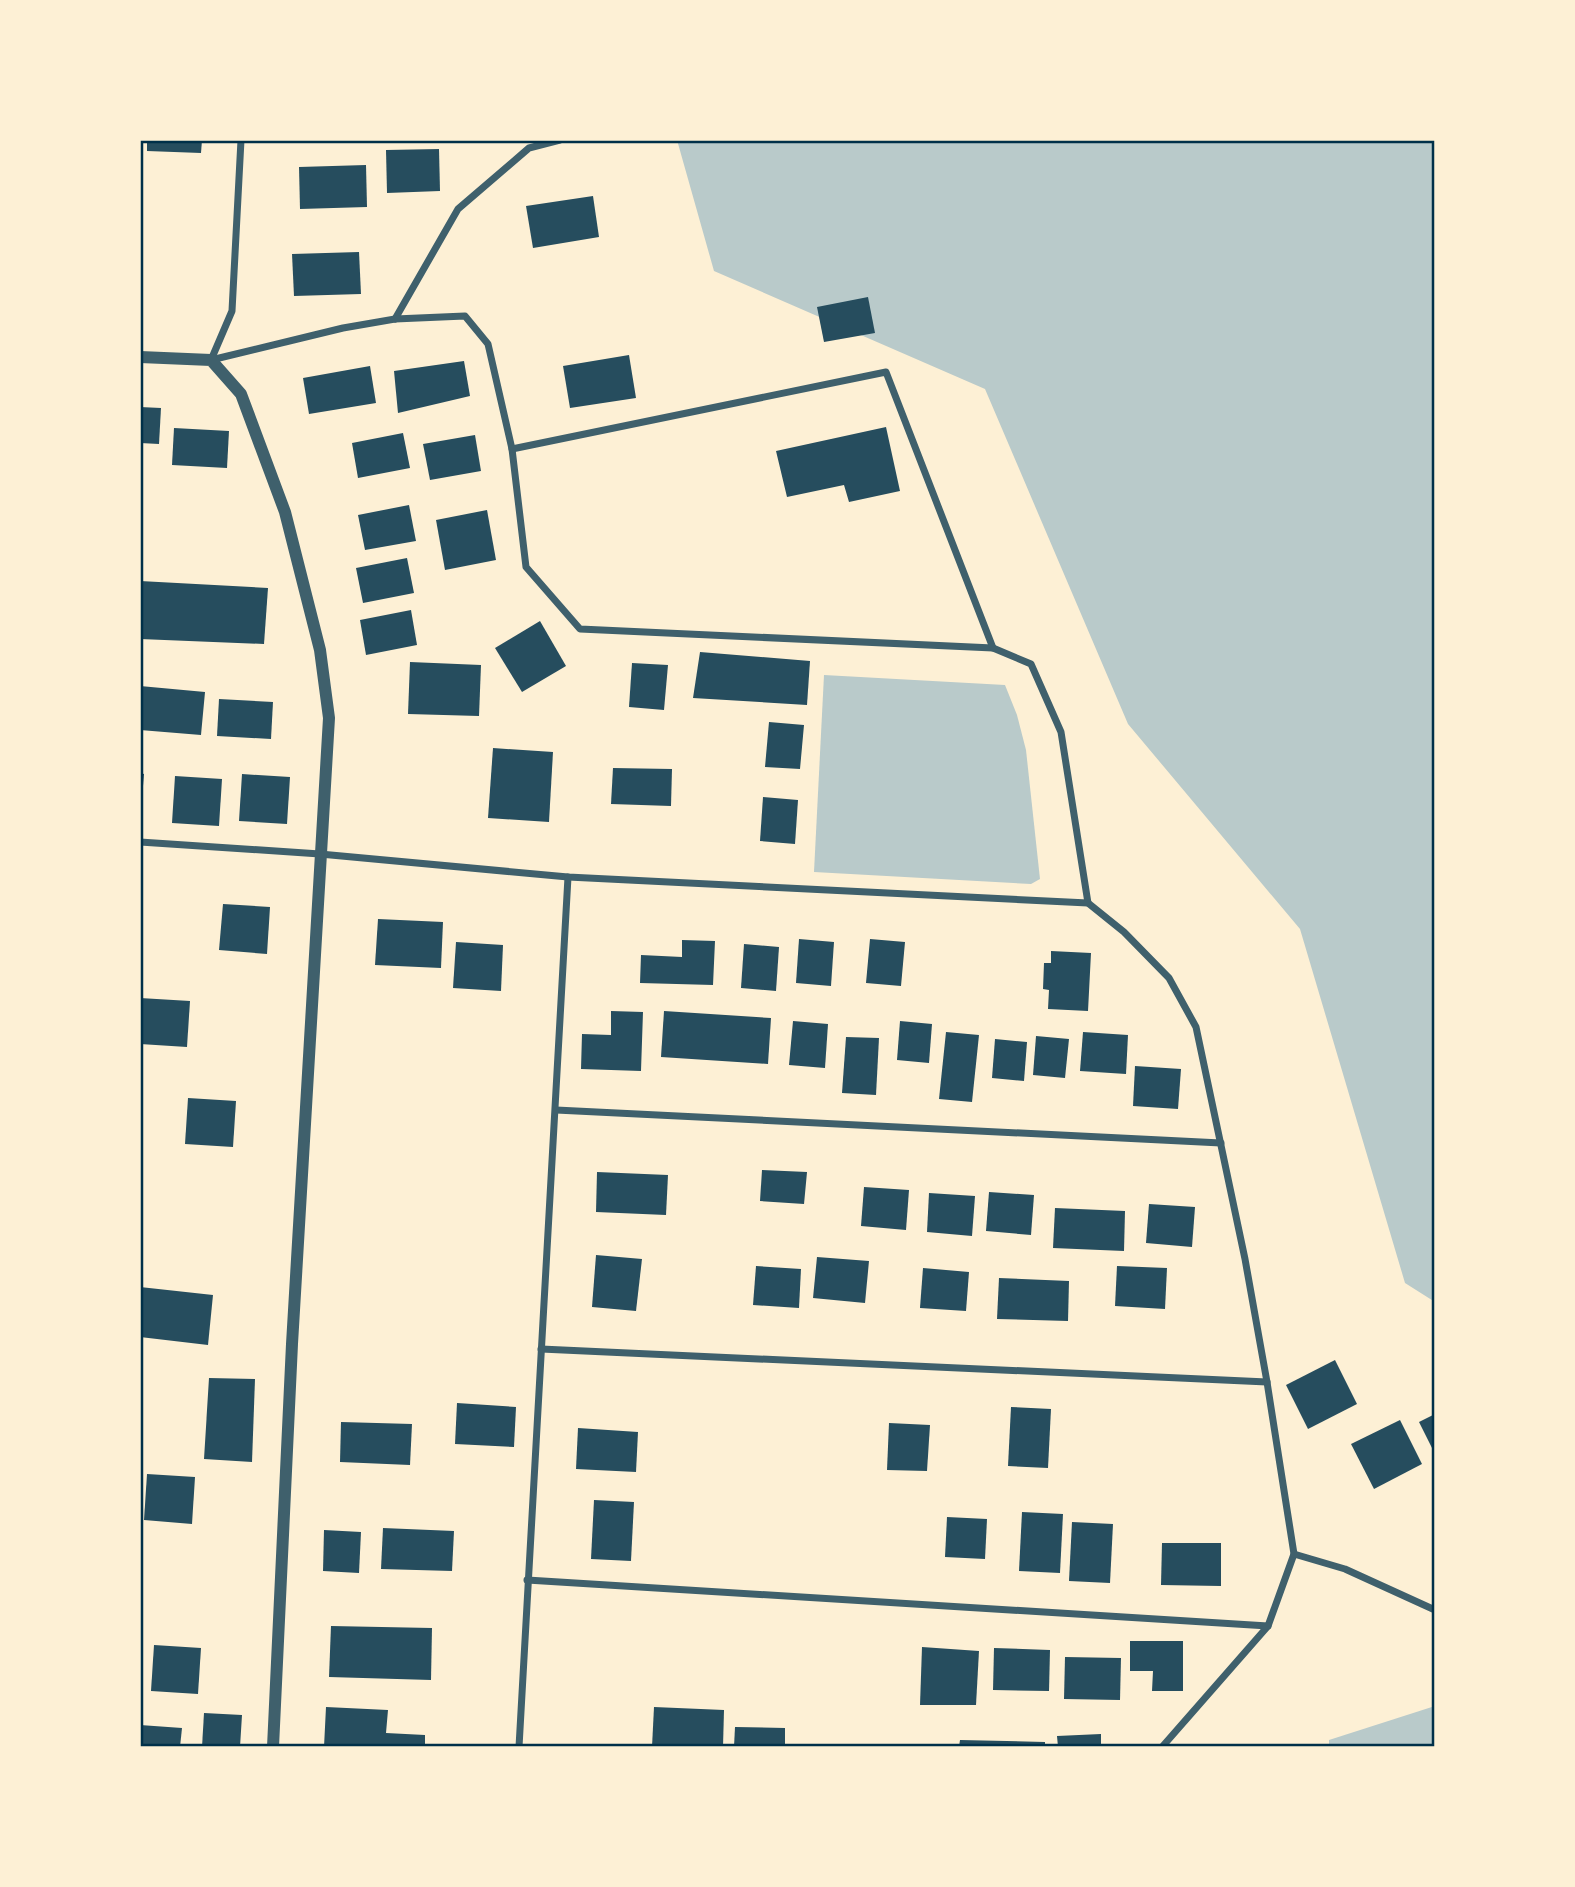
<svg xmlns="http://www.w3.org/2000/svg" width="1575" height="1887" font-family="'IBM Plex Sans',sans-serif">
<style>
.green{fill:#b9caca}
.building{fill:#264d5e}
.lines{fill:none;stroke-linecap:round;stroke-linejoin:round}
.minor{stroke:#3f606c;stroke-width:7}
.tertiary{stroke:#3f606c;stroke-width:12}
.neatline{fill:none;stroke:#003049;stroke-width:2.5}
</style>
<rect width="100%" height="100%" fill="#fdf0d5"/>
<g class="green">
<path d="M677,140H1435V1302L1405,1283L1300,929L1128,724L985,389L714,271Z"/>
<path d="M824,675L1005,685L1017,715L1026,750L1040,879L1031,884L814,872Z"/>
<path d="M1435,1706V1747H1329V1740Z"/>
</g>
<g class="building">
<path d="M147,140H202L201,153L147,151Z"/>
<path d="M439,149L440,191L387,193L386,150Z"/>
<path d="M366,165L367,207L300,209L299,167Z"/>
<path d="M593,196L599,237L533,248L526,206Z"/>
<path d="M359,252L361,294L294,296L292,254Z"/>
<path d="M868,297L875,333L824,342L817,307Z"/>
<path d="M629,355L636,398L570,408L563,366Z"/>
<path d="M464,361L470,396L398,413L394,371Z"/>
<path d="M370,366L376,403L309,414L303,378Z"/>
<path d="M140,407L161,408L159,444L140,443Z"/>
<path d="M886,427L900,491L849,502L844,485L787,497L776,451Z"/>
<path d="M174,428L229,431L227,468L172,465Z"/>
<path d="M403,433L410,468L358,478L352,443Z"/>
<path d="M475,435L481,471L430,480L423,444Z"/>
<path d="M409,505L416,541L365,550L358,515Z"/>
<path d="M487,510L496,560L445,570L436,520Z"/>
<path d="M407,558L414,593L363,603L356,568Z"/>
<path d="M140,581L268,588L264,644L140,639Z"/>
<path d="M411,610L417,645L366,655L360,620Z"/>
<path d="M540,621L566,666L522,692L495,648Z"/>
<path d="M700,652L810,661L807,705L693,698Z"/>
<path d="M410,662L481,665L479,716L408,714Z"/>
<path d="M632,663L668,665L664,710L629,707Z"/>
<path d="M140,686L205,692L201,735L140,730Z"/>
<path d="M219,699L273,702L271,739L217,736Z"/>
<path d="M769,722L804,725L800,769L765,767Z"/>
<path d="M493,748L553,752L549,822L488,818Z"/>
<path d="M613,768L672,769L671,806L611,804Z"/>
<path d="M140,773L144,774L142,798H140Z"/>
<path d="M242,774L290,777L287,824L239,821Z"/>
<path d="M175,776L222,779L219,826L172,823Z"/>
<path d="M763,797L798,800L795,844L760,841Z"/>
<path d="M223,904L270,907L267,954L219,950Z"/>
<path d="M378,919L443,922L441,968L375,965Z"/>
<path d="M799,939L834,942L831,986L796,983Z"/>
<path d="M870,939L905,942L901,986L866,983Z"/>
<path d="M682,940L715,941L713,985L640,983L641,955L682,957Z"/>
<path d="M456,942L503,945L501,991L453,988Z"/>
<path d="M744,944L779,947L776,991L741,988Z"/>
<path d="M1051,951L1091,953L1088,1011L1048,1009L1049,990L1043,989L1044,963H1051Z"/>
<path d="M140,998L190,1001L187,1047L140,1044Z"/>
<path d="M611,1011L643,1012L641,1071L581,1069L582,1034L611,1035Z"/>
<path d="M664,1011L771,1018L768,1064L661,1057Z"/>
<path d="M793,1021L828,1024L825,1068L789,1065Z"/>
<path d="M900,1021L932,1024L929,1063L897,1060Z"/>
<path d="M946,1032L979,1035L972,1102L939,1099Z"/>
<path d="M1083,1032L1128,1035L1126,1074L1080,1071Z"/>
<path d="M1036,1036L1069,1039L1065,1078L1033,1075Z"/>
<path d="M846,1037L879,1038L876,1095L842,1093Z"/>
<path d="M995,1039L1027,1042L1024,1081L992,1078Z"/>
<path d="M1135,1066L1181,1069L1178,1109L1133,1106Z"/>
<path d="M188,1098L236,1101L233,1147L185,1144Z"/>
<path d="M762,1170L807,1172L804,1204L760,1201Z"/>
<path d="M597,1172L668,1175L666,1215L596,1212Z"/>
<path d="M864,1187L909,1190L906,1230L861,1226Z"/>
<path d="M989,1192L1034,1195L1031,1235L986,1231Z"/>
<path d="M929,1193L975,1196L972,1236L927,1232Z"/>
<path d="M1149,1204L1195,1207L1192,1247L1146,1243Z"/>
<path d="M1055,1208L1125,1211L1124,1251L1053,1248Z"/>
<path d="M596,1255L642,1259L636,1311L592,1307Z"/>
<path d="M817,1257L869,1261L865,1303L813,1298Z"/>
<path d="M756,1266L801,1269L799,1308L753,1305Z"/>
<path d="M1117,1266L1167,1268L1165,1309L1115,1306Z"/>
<path d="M923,1268L969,1272L966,1311L920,1308Z"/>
<path d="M999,1278L1069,1281L1068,1321L997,1319Z"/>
<path d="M140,1287L213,1295L208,1345L140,1337Z"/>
<path d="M1335,1360L1357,1404L1308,1429L1286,1385Z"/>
<path d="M209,1378L255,1379L252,1462L204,1459Z"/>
<path d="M457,1403L516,1407L514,1447L455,1444Z"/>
<path d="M1011,1407L1051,1409L1048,1468L1008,1466Z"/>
<path d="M1435,1414V1454L1419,1422Z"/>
<path d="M1400,1420L1422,1464L1374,1489L1351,1444Z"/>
<path d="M341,1422L412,1424L410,1465L340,1462Z"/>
<path d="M889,1423L930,1425L927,1471L887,1470Z"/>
<path d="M578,1428L638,1432L636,1472L576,1469Z"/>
<path d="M147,1474L195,1477L192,1524L144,1520Z"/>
<path d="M594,1500L634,1502L631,1561L591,1559Z"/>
<path d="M1022,1512L1063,1514L1060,1573L1019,1571Z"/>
<path d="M947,1517L987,1519L985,1559L945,1557Z"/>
<path d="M1072,1522L1113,1524L1110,1583L1069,1581Z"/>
<path d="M383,1528L454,1531L452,1571L381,1569Z"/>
<path d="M324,1530L361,1532L359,1573L323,1571Z"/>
<path d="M1162,1543H1221V1586L1161,1585Z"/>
<path d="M331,1626L432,1628L431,1680L329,1677Z"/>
<path d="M1130,1641H1183V1691H1152L1153,1671H1130Z"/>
<path d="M154,1645L201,1648L198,1694L151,1691Z"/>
<path d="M922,1647L979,1651L976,1705H920Z"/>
<path d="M994,1648L1050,1650L1049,1691L993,1690Z"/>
<path d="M1065,1657L1121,1658L1120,1700L1064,1699Z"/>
<path d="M326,1707L388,1710L386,1733L425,1735V1747H324Z"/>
<path d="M654,1707L724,1710L723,1747H652Z"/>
<path d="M204,1713L242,1715L240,1747H202Z"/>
<path d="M140,1725L182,1728L180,1747H140Z"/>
<path d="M735,1727L785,1728V1747H734Z"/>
<path d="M1101,1734V1747H1058L1057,1736Z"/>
<path d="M960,1740L1045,1742V1747H959Z"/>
</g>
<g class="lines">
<g class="minor">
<path d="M395,319L458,209L529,148L560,140"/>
<path d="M211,360L343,328L395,319L465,316L488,344L512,449L526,567L580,629L993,648L1031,664L1061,732L1088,903"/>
<path d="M211,360L232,311L241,140"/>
<path d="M512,449L886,372L993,648"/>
<path d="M140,842L320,854L568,877L1088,903L1124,932L1169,978L1196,1027L1245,1259L1267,1382L1294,1554L1268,1626L1162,1747"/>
<path d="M556,1110L1221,1143"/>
<path d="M541,1349L1267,1382"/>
<path d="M1294,1554L1345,1569L1435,1610"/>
<path d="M527,1580L1268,1626"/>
<path d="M519,1747L568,877"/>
</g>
<path class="tertiary" d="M140,357L211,360L241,394L285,512L320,650L329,718L292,1344L273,1747"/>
</g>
<rect width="1575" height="1887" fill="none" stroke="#fdf0d5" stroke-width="284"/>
<rect x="142" y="142" width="1291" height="1603" class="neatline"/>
</svg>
